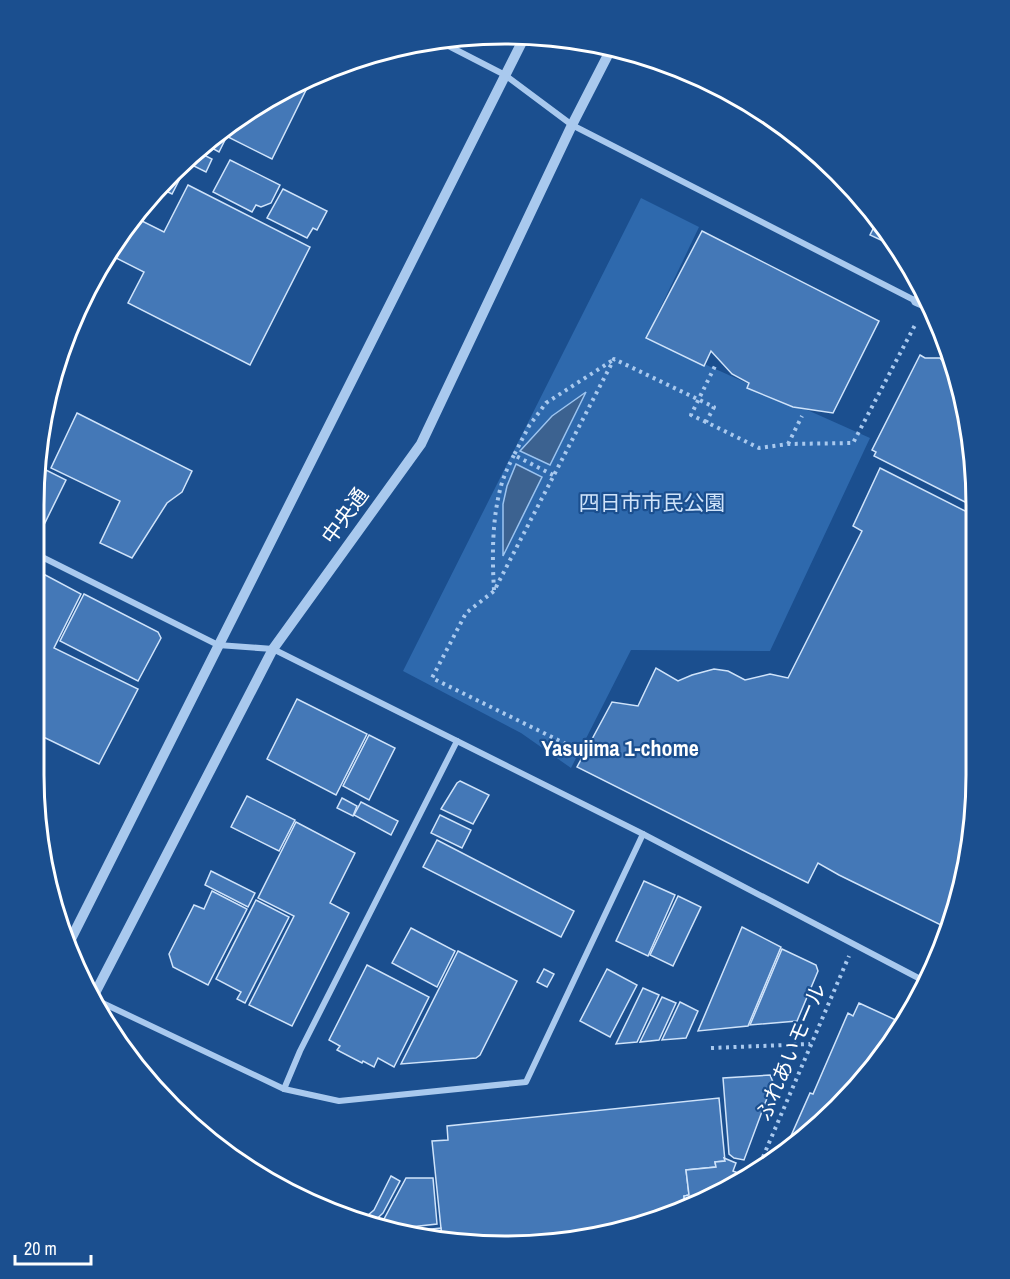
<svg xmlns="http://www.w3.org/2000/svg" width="1010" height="1279" font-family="'Archivo Narrow','Noto Sans JP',sans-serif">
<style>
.green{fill:#2e69ad}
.water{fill:#3c6290;stroke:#9cc4f0;stroke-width:1.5}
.building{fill:#4478b7;stroke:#cfe3fa;stroke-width:1.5}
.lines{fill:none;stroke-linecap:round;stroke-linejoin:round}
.path{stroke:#a9c9ee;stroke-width:4;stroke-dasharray:3 4.5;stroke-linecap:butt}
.minor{stroke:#a9c9ee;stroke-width:6}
.tertiary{stroke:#a9c9ee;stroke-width:10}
.labels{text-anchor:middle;stroke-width:4.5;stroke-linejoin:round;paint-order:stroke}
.park-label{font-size:21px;fill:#cfe3fa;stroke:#1b4f8f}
.street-label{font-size:21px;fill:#fff;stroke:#1b4f8f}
.neighbourhood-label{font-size:22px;font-weight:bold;fill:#fff;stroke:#1b4f8f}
.rim{fill:none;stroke:#fff;stroke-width:3}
</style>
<rect width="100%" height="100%" fill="#1b4f8f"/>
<path class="green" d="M641,198L699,227L646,338L870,438L770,651L631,650L571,768L521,733L403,671Z"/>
<g class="water">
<path d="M586,392L550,465L520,451L552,416Z"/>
<path d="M516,464L542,477L503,556V504L507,486Z"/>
</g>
<g class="building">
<path d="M301,82L308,86L272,159L228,137L234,125L269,96Z"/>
<path d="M231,128L219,152L208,146Z"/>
<path d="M200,153L212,159L206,172L188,163L172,194L158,187Z"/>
<path d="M230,160L280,185L271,203L261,207L256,205L252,212L213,192Z"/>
<path d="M188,185L310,247L250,365L128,303L144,272L116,258L136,218L164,232Z"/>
<path d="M283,189L327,211L317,230L313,228L307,238L267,218Z"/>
<path d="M139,209L115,257L108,253Z"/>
<path d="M878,219L900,249L870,235Z"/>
<path d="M702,231L879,321L833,413L793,407L747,388L749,383L732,374L711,351L704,366L646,338Z"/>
<path d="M920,355L925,358H940L949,369L957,374L961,383L976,474L975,501L970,499L967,503L874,456L876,452L872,450Z"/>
<path d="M77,413L192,471L182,492L167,503L132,558L100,543L120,501L51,468Z"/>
<path d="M36,465L66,480L38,537L34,535V474Z"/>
<path d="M880,468L975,516L968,866L949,929L839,875L818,863L808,883L577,767L612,702L638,706L656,668L678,681L692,675L714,669L728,671L745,680L770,674L788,678L862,531L853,526Z"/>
<path d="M34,569L81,594L54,648L138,689L99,764L33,732Z"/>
<path d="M84,594L158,632L161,638L138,681L60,641Z"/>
<path d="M297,699L367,734L336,795L267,759Z"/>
<path d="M369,735L395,748L369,800L343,786Z"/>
<path d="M460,781L489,795L473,824L441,809L457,783Z"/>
<path d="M247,796L295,820L279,851L231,827Z"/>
<path d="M342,798L357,806L353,816L337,808Z"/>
<path d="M361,802L398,821L391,835L354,815Z"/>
<path d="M440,815L471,830L462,848L431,833Z"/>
<path d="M296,822L355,853L330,903L349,913L292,1026L249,1005L294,916L258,898Z"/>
<path d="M437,840L574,911L561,937L423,867Z"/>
<path d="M211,871L255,893L248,907L205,885Z"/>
<path d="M644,881L675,895L648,956L616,941Z"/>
<path d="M212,891L247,909L208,985L173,967L169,954L194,905L204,909Z"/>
<path d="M678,896L701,907L673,966L650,955Z"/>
<path d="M256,900L289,917L245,1003L237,999L241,992L216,979Z"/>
<path d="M742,927L781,947L748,1026L698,1031Z"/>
<path d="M411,928L455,951L437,987L392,963Z"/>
<path d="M782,949L816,965L818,971L797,1021L750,1025Z"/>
<path d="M458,951L517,981L480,1055L476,1058L401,1064Z"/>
<path d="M367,965L429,997L394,1067L378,1058L374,1067L363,1061L362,1063L337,1050L340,1046L329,1040Z"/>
<path d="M544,969L554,974L547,987L537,982Z"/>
<path d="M607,969L637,985L610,1037L580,1021Z"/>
<path d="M643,988L659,995L637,1042L616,1044Z"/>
<path d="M662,997L676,1003L659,1040L640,1042Z"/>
<path d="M680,1002L698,1011L686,1038L662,1040Z"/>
<path d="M859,1003L898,1021L881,1058L816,1129L791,1147L787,1145L810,1093L813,1094L848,1013L853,1016Z"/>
<path d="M770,1075L773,1082L744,1160L734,1158L729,1154L723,1078Z"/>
<path d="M719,1098L725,1161L715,1162L716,1167L686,1170L689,1195L684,1196L685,1206L633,1228L525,1238L526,1243L505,1246L501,1245L500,1241L479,1243L442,1238L432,1141L448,1140L447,1126Z"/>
<path d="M724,1158L736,1163L733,1171L738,1173L733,1186L685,1206L684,1196L689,1195L686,1170L716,1167L715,1162L725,1161Z"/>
<path d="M391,1176L400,1181L383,1213L370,1225L361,1221L374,1210Z"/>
<path d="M406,1178H433L437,1224L383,1230V1221Z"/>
<path d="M441,1228L442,1238L400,1232Z"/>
<path d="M633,1228L627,1230L526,1243L525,1238Z"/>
<path d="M500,1241L501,1245L479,1243Z"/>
</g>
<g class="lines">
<g class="path">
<path d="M706,422L691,415L715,366"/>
<path d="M788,444L802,416"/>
<path d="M553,475L514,455L529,426L546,403L613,360"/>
<path d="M494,590C492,556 492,519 501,486C504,475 509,465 514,455"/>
<path d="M566,744L432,678L466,613L494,591L614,359L714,407L706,422L759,448L788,444L853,443L915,325"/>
<path d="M711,1048L810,1044"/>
<path d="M757,1171L849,956"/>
</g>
<g class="minor">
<path d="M435,39L505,75L572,125L916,301L922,289"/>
<path d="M34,553L218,645L273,649L643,834L926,982"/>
<path d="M92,998L284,1089L339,1101L526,1082L643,834"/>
<path d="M284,1089L300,1051L457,741"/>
</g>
<g class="tertiary">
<path d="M916,301L930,307"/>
<path d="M69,943L526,34"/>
<path d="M92,999L273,649L421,444L572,125L612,47"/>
</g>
</g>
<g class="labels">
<g class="park-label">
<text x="652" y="510">四日市市民公園</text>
</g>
<g class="street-label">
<text transform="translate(345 516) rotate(-54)" y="7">中央通</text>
<text transform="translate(791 1052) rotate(-67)" y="7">ふれあいモール</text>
</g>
<g class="neighbourhood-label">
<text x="620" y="756">Yasujima 1-chome</text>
</g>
</g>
<path d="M0 0H1010V1279H0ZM505 44H505A461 461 0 0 1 966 505V775A461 461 0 0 1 505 1236H505A461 461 0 0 1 44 775V505A461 461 0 0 1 505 44Z" fill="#1b4f8f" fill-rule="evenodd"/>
<path class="rim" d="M505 44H505A461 461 0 0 1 966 505V775A461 461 0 0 1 505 1236H505A461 461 0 0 1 44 775V505A461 461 0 0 1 505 44Z"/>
<path d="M15 1255v9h76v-9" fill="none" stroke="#ffffff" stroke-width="3"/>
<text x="24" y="1255" font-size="18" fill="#ffffff" stroke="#1b4f8f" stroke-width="4.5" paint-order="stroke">20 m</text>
</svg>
